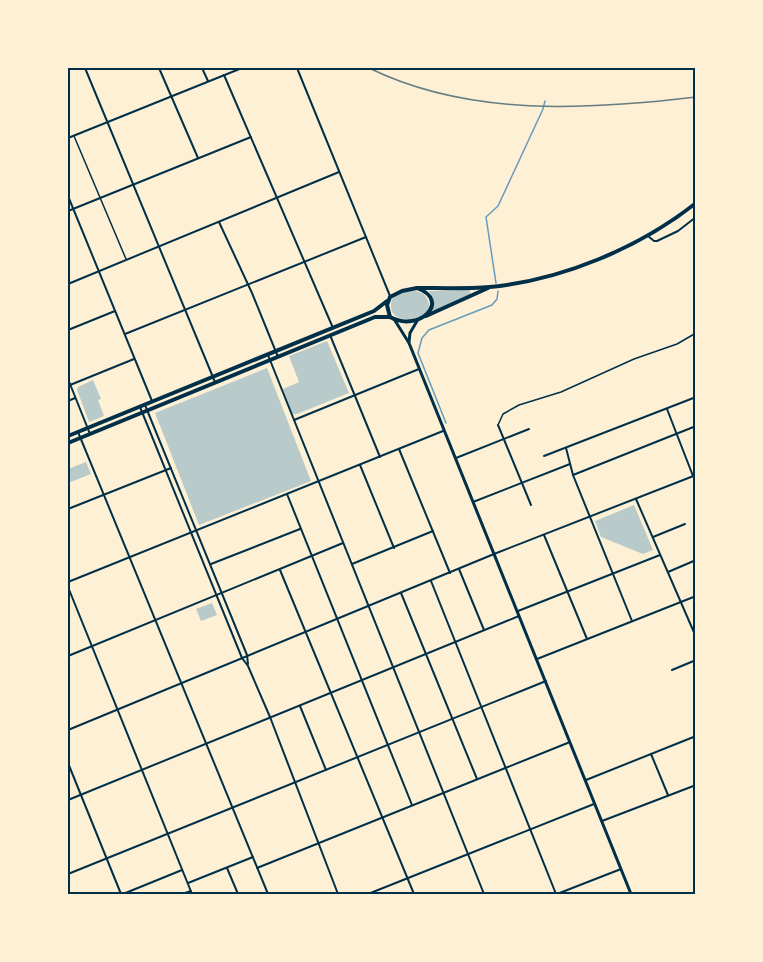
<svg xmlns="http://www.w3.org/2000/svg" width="763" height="962" font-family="'IBM Plex Serif',serif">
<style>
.green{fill:#b9caca}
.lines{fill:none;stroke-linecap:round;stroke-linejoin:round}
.stream{stroke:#669bbc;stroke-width:1.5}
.service{stroke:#003049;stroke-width:1.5}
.pedestrian{stroke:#003049;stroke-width:1.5}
.minor{stroke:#003049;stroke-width:2}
.secondary{stroke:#003049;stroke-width:3}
.primary{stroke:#003049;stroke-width:4}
.rail{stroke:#657d81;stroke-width:1.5}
.neatline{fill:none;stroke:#003049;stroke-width:2}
</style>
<rect width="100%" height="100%" fill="#fdf0d5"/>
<g class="green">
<path d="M470,290V294L434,311L433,310L434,302L429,291Z"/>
<path d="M415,291C425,293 427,297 430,307L425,315C407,323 384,320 393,296L402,292Z"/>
<path d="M327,341L349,393L297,414H292L283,389L299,382L289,356Z"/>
<path d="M267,368L311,481L199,525L155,413Z"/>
<path d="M93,380L101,399L98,400L104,416L89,422L77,390L78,387Z"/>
<path d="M86,462L91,474L68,483V469Z"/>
<path d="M634,505L653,550L643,554L601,537L595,521Z"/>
<path d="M212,603L217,615L201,621L196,609Z"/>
</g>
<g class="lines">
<g class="stream">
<path d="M496,283L486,217L498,206L543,109L545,101"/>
<path d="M446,423L418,353L422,338L429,330L492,305L497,299L498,291"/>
</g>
<path class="service" d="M498,425L503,414L519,405L561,392L634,359L677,344L696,333"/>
<path class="pedestrian" d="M74,136L126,259"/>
<g class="minor">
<path d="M85,68L215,382"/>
<path d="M159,68L198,158"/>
<path d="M202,68L208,81"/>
<path d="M297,68L390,296"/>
<path d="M224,75L333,328"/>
<path d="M68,138L242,68"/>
<path d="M68,196L152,401"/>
<path d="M68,211L251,137"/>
<path d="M219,222L252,293L278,357"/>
<path d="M648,236L654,241H657L678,231L696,217"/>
<path d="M68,284L339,172"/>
<path d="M68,330L115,311"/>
<path d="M125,334L366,237"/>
<path d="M330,335L380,457"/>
<path d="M268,355L484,894"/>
<path d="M68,379L90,434"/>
<path d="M70,385L134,359"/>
<path d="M68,401L75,398"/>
<path d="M145,405L247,655L248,664"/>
<path d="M140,407L242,658L248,666L270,717L338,894"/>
<path d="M667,409L693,476"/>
<path d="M294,420L419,369"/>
<path d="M498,425L531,505"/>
<path d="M78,432L268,894"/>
<path d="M566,448L573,475L632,621"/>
<path d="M399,449L450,573"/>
<path d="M544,456L696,397"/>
<path d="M456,458L529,429"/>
<path d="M360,465L394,548"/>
<path d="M573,475L696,426"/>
<path d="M287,494L412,805"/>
<path d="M636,499L696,637"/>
<path d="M473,502L570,464"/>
<path d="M68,509L171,468"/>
<path d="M544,535L587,639"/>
<path d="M653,537L685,524"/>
<path d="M211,564L300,529"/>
<path d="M352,564L433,531"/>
<path d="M459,569L484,630"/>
<path d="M280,570L414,894"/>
<path d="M668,572L696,560"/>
<path d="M431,581L556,894"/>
<path d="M68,582L443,431"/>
<path d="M68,587L192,894"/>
<path d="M401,593L477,779"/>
<path d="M518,611L660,555"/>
<path d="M68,656L343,543"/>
<path d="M537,659L696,596"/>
<path d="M672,670L696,660"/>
<path d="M300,706L326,770"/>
<path d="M68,730L494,554L696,475"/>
<path d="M651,754L668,795"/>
<path d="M68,763L121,894"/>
<path d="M586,780L696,736"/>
<path d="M68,800L519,616"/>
<path d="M602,821L696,785"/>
<path d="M227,868L238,894"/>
<path d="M257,868L570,742"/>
<path d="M68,874L546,681"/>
<path d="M188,883L253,857"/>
<path d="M123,894L182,870"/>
<path d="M182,894L191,891"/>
<path d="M368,894L594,804"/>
<path d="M557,894L621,869"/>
</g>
<g class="secondary">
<path d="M394,319L409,343L631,894"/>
<path d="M409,342L410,333L417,321"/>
</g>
<g class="primary">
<path d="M417,288C441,288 466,289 490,287C562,280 639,248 696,203"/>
<path d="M417,288C452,301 419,333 390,317L387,305L390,297L402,291Z"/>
<path d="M426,316L488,288"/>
<path d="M68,436L374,311L387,301"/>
<path d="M68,443L375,317H390"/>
</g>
<path class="rail" d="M369,68C469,117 587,110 696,97"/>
</g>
<rect width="763" height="962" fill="none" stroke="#fdf0d5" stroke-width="138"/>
<rect x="69" y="69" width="625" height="824" class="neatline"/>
</svg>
